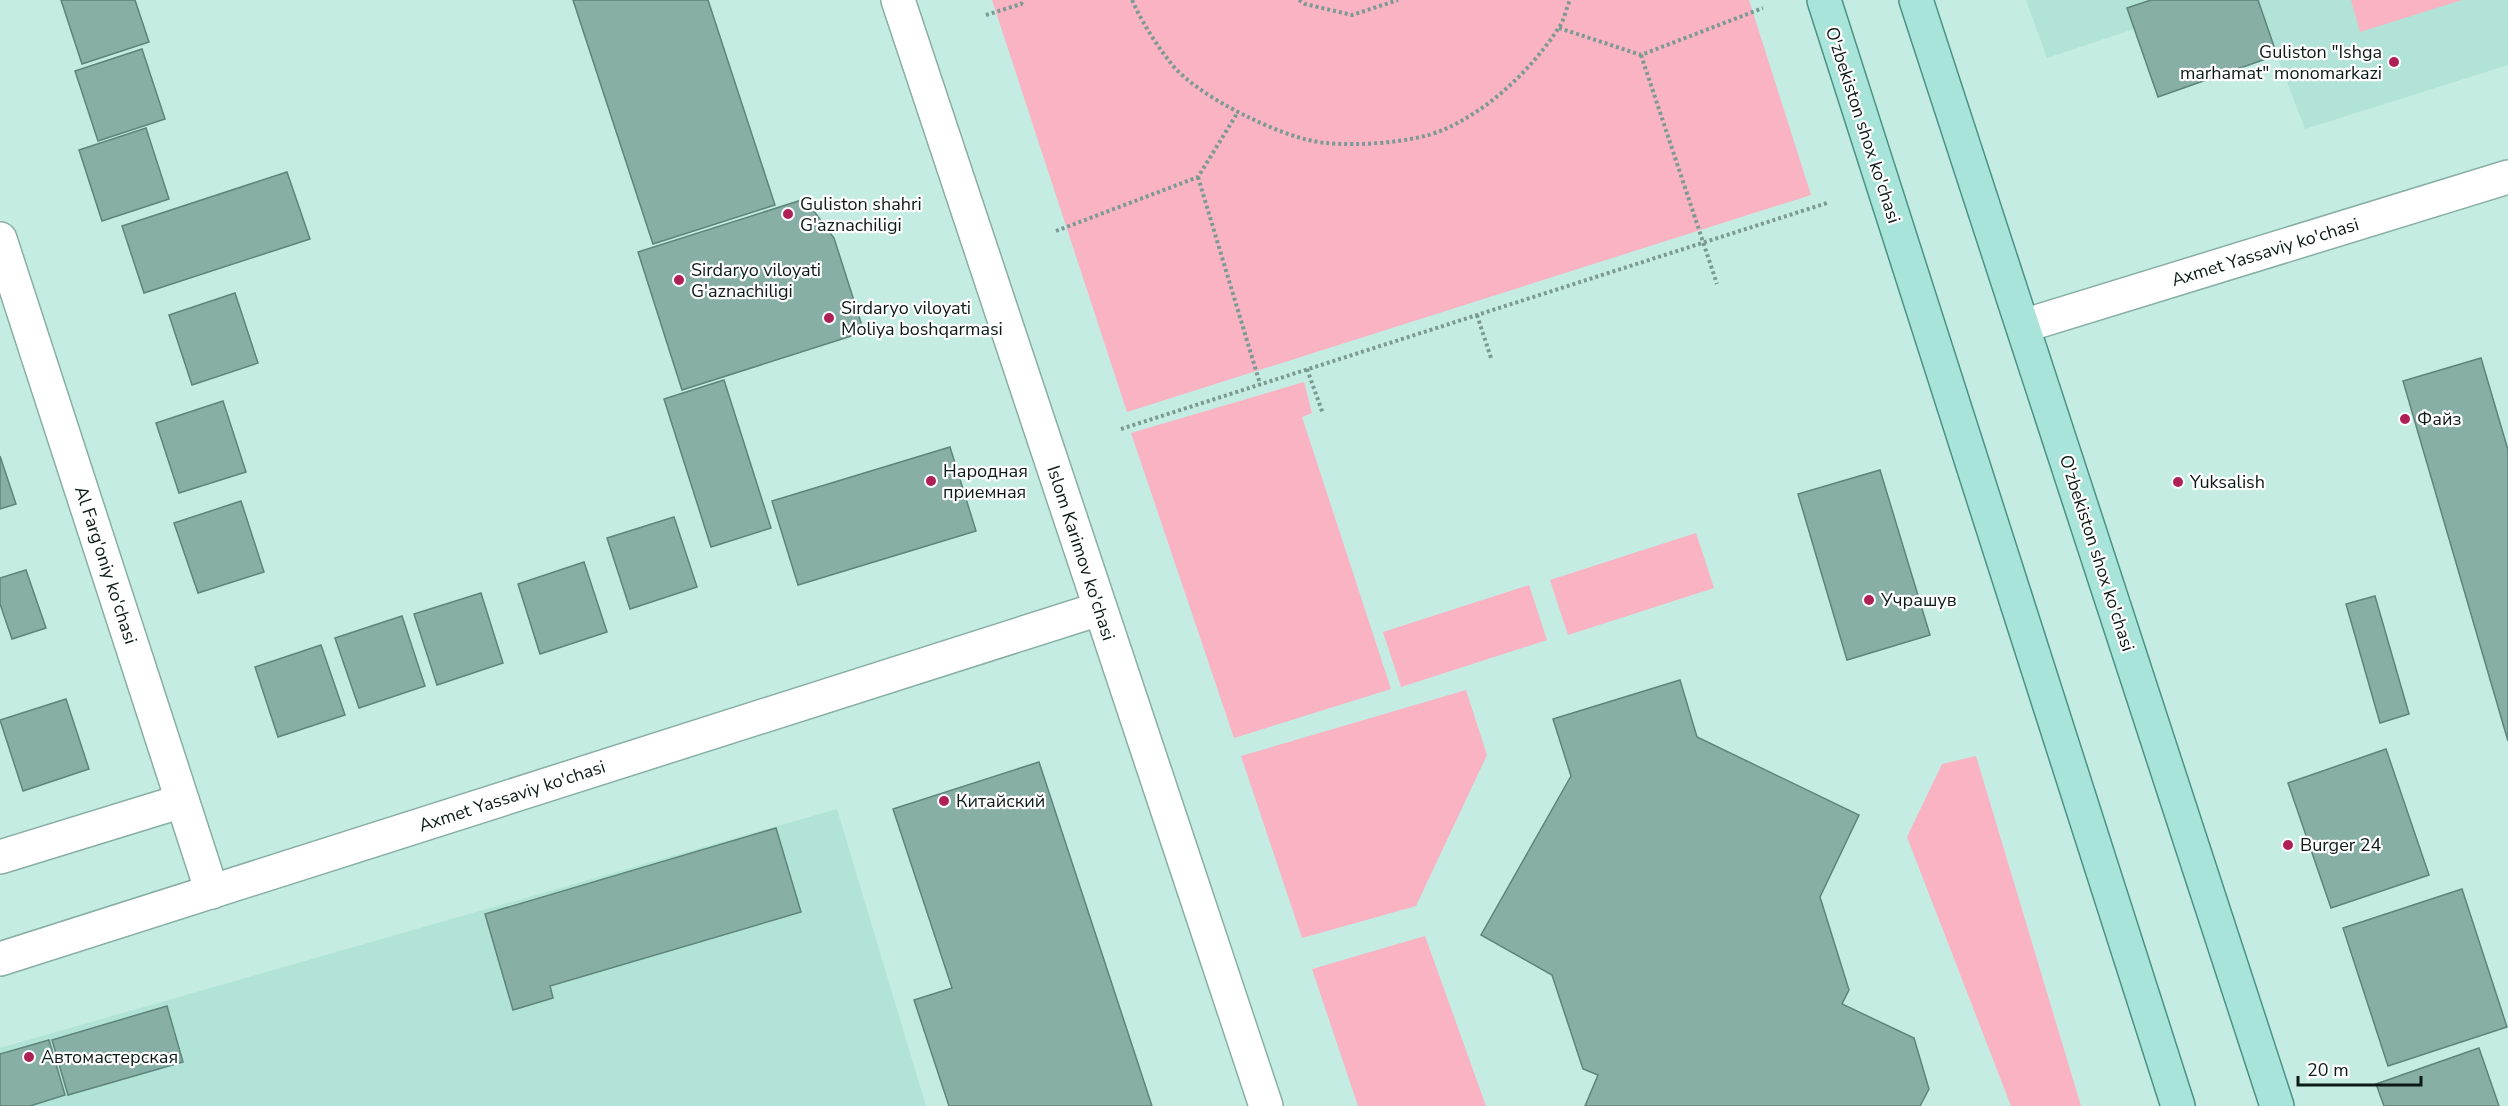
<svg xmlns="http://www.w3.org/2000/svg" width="2508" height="1106" font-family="'Nunito Sans',sans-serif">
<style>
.built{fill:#b1e3d8}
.green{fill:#f9b3c3}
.building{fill:#88afa6;stroke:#5e847c;stroke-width:1.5}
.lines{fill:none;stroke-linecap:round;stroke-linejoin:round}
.minor-casing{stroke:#88aea6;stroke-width:36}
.tertiary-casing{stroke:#88aea6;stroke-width:36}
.primary-casing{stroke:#4c9285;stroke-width:36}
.path{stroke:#7c9a94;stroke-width:4;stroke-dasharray:3 3;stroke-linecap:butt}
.minor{stroke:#fff;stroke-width:33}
.tertiary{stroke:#fff;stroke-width:33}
.primary{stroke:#a8e4d9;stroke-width:33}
.poi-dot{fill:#af2057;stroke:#fff;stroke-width:2}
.labels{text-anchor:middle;stroke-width:4.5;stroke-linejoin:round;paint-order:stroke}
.poi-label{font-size:18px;fill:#0c1b18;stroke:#fff;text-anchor:start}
.street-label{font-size:18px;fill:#0c1b18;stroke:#fff}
</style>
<rect width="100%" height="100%" fill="#c4ece3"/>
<g class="built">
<path d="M2026,0H2508V65L2305,129L2277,56L2158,97L2134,29L2047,58Z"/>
<path d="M837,809L926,1106H0V1048Z"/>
</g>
<g class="green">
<path d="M992,0H1749L1811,195L1127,412Z"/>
<path d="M2351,0H2462L2360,32Z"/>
<path d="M1304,382L1312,413L1302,417L1391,689L1234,738L1131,433Z"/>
<path d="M1696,533L1714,588L1568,635L1550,580Z"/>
<path d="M1529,585L1547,640L1401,687L1383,632Z"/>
<path d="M1466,690L1487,755L1416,906L1302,938L1241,756Z"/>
<path d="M1976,756L2081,1106H2011L1907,837L1942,764Z"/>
<path d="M1425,936L1486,1106H1358L1312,969Z"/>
</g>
<g class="building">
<path d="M61,0H135L149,42L82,64Z"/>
<path d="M573,0H708L775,205L653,244Z"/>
<path d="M2151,0H2258L2277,55L2158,97L2127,8Z"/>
<path d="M142,49L165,119L98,141L75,71Z"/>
<path d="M146,128L169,199L102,221L79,150Z"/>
<path d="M287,172L310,239L144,293L122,226Z"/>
<path d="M805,199L834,238L864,332L682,390L638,252Z"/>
<path d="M235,293L258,363L192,385L169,315Z"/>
<path d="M2481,358L2508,450V741L2403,381Z"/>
<path d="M724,380L771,528L711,547L664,399Z"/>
<path d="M223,401L246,472L179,493L156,423Z"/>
<path d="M950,447L976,531L798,585L772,501Z"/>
<path d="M0,456L16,504L0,509Z"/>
<path d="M1880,470L1930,635L1847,660L1798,494Z"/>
<path d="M241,501L264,572L198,593L174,523Z"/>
<path d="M674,517L697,587L630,609L607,538Z"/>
<path d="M584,562L607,632L540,654L518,584Z"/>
<path d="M26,570L46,628L12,639L0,604V578Z"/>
<path d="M481,593L503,663L437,685L414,614Z"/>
<path d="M2375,596L2409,714L2380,723L2346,604Z"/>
<path d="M402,616L425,686L359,708L335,638Z"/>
<path d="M321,645L345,715L278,737L255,667Z"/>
<path d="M1680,680L1697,737L1859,815L1820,897L1849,990L1842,1004L1914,1038L1929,1089L1920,1106H1585L1598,1075L1583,1069L1552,975L1481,935L1571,776L1553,719Z"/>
<path d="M66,699L89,769L23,791L0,720Z"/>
<path d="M2386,749L2429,875L2331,908L2288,783Z"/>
<path d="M1039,762L1152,1106H949L914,1000L952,988L893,809Z"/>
<path d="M776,828L801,912L550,986L553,998L513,1010L485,914Z"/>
<path d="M2462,889L2507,1027L2388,1066L2343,928Z"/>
<path d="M167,1006L183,1062L68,1095L52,1040Z"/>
<path d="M49,1040L65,1095L30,1106H0V1054Z"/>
<path d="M2479,1048L2499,1106H2384L2376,1084Z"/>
</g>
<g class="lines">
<g class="minor-casing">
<g id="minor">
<path d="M898,0L1266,1106"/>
<path d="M0,239L212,892"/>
<path d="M0,857L182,801"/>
<path d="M0,959L1099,609"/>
</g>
</g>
<g class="tertiary-casing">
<path id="tertiary" d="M2023,326L2508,177"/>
</g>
<g class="primary-casing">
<g id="primary">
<path d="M1824,0L2178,1106"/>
<path d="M1916,0L2277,1106"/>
</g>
</g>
<g class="path">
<path d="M1132,0C1142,22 1155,43 1170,62C1185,83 1225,106 1248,117C1271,128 1299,140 1325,143C1358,146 1412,143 1443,130C1489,110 1530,71 1558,29C1564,21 1566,9 1570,0"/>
<path d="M1299,0L1305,4L1352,15L1398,0"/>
<path d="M986,15L1021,4L1024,0"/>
<path d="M1559,28L1641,55L1763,8"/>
<path d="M1641,55L1717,284"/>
<path d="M1198,177L1260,384"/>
<path d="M1056,231L1198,177L1238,112"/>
<path d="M1477,315L1491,358"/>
<path d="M1307,369L1323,414"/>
<path d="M1121,429L1827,203"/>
</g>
<use href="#minor" class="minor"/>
<use href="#tertiary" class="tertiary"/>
<use href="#primary" class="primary"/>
</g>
<g class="poi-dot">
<circle cx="2394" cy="62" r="6"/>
<circle cx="788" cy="214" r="6"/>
<circle cx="679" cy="280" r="6"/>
<circle cx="829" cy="318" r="6"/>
<circle cx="2405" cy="419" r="6"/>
<circle cx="931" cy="481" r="6"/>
<circle cx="2178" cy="482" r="6"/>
<circle cx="1869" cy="600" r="6"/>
<circle cx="944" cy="801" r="6"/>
<circle cx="2288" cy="845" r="6"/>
<circle cx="29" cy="1057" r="6"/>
</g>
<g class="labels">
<g class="poi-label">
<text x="2382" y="58" text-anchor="end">Guliston "Ishga<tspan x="2382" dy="21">marhamat" monomarkazi</tspan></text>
<text x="800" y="210">Guliston shahri<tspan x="800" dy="21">G'aznachiligi</tspan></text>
<text x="691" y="276">Sirdaryo viloyati<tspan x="691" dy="21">G'aznachiligi</tspan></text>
<text x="841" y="314">Sirdaryo viloyati<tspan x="841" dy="21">Moliya boshqarmasi</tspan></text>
<text x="2417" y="425">Файз</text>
<text x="943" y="477">Народная<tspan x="943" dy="21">приемная</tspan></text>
<text x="2190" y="488">Yuksalish</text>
<text x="1881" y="606">Учрашув</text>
<text x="956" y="807">Китайский</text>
<text x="2300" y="851">Burger 24</text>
<text x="41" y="1063">Автомастерская</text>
</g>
<g class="street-label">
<text transform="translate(1863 125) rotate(72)" y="6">O'zbekiston shox ko'chasi</text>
<text transform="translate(2265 252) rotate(-17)" y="6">Axmet Yassaviy ko'chasi</text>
<text transform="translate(1081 553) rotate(72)" y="6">Islom Karimov ko'chasi</text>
<text transform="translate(2097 553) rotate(72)" y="6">O'zbekiston shox ko'chasi</text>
<text transform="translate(106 565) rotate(72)" y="6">Al Farg'oniy ko'chasi</text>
<text transform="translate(512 796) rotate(-18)" y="6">Axmet Yassaviy ko'chasi</text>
</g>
</g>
<path d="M2298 1076v9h123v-9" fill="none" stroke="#0c1b18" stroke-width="3"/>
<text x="2307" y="1076" font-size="18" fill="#0c1b18" stroke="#ffffff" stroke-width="4.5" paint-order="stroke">20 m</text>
</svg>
